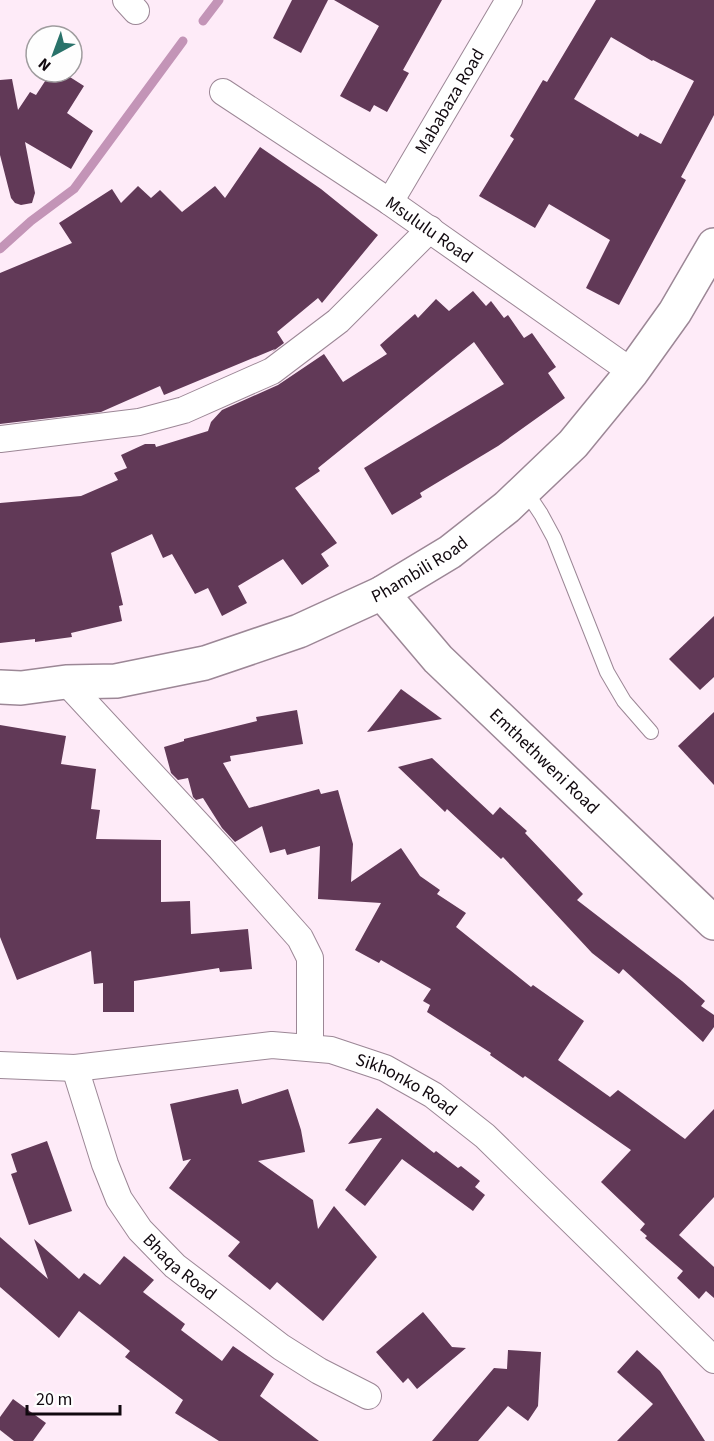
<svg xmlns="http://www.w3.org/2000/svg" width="714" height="1441" font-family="'Source Sans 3',sans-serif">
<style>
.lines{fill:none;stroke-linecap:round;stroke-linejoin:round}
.stream{stroke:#c394b7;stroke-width:9}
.building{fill:#613957;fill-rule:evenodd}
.lane-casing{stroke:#9c8796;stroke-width:16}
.street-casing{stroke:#9c8796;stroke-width:28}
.secondary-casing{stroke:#9c8796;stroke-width:36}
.lane{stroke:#fff;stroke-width:14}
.street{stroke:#fff;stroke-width:26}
.secondary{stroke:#fff;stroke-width:33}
.labels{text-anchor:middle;stroke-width:6;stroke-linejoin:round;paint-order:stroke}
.street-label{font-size:18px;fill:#11090f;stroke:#fefefe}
</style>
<rect width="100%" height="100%" fill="#feebf8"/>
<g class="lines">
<g class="stream">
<path d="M203,21L219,0"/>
<path d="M0,249L31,221L74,189L183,41"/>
</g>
</g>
<g class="building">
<path d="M292,0H328L301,53L273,38Z"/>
<path d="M334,0H442L403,70L409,73L387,112L374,105L370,112L340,96L379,26Z"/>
<path d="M596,0H714V115L681,177L686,180L619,305L586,288L610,240L549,204L535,228L479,196L514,139L510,136L543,80L547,82ZM611,37L652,61L653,60L694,81L661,144L640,133L638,137L574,99Z"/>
<path d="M51,72H62L84,86L67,113L93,131L71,169L25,142L35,193L32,203L21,205L15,203L11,198L0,155V80L12,79L18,110L30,92L36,95Z"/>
<path d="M260,147L321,189L378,235L322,303L318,298L277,332L284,343L272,352L275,349L164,395L160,386L101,412L0,424V273L72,243L59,223L112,189L121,203L138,186L151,198L160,190L182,212L215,186L225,198Z"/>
<path d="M473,291L486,306L491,301L504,318L508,315L524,338L532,333L556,367L548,373L565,398L498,446L420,493L422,497L392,515L364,468L504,384L474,342L318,468L320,471L295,488L337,543L321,554L329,566L302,585L283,559L238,586L247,603L222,616L208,588L195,594L172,554L163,558L152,534L111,553L123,605L119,606L122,621L71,633L72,637L35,642V639L0,643V503L81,496L118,480L114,473L127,468L121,455L145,444H155L156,447L208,431L211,422L222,410L278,385L324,354L343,382L387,354L380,345L415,314L418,318L436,299L449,311Z"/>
<path d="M714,616V677L700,690L669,659Z"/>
<path d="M401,689L442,719L367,732Z"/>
<path d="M297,710L303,744L230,756L231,761L223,763L249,808L319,789L321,794L338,790L353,844L351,882L401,848L420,876L440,890L437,894L466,913L456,927L531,987L533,985L584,1021L558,1060L610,1097L618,1090L685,1139L714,1109V1197L679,1235L714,1267V1298L706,1291L699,1299L677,1278L683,1271L645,1238L647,1236L640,1230L645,1224L601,1182L631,1150L525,1076L523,1078L490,1055L491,1053L427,1012L430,1005L423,1001L431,989L381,960L379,963L355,950L381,903L318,899L320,846L287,855L285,849L270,853L262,826L235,842L222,828L203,798L196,800L193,797L188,778L178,780L171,773L164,747L184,741V739L257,721L256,717Z"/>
<path d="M714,712V785L678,746Z"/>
<path d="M0,725L66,736L61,764L96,769L91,809L100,810L96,839L161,840V902L190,901L191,934L248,929L252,969L220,972L219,968L134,981V1012H103V983L94,984L91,951L17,980L0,937Z"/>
<path d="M432,758L493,815L500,807L527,831L525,833L583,894L577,900L682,981L705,1001L701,1006L714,1015V1027L703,1042L623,969L619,974L592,953L503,857L501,859L447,809L445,812L398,767Z"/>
<path d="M238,1089L242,1104L288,1089L301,1130L305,1152L258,1161L313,1200L318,1229L334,1206L377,1257L323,1321L277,1282L270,1290L228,1256L240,1242L169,1188L191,1159L183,1161L170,1104Z"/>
<path d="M377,1108L434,1153L436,1151L458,1168L461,1166L480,1181L475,1187L485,1195L473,1211L402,1159L365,1206L345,1190L382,1138L348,1144Z"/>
<path d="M47,1141L72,1211L29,1225L11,1174L17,1172L11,1154Z"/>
<path d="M0,1237L48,1279L34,1239L79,1279L84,1273L100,1285L124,1256L154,1280L143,1292L185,1324L181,1330L222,1361L233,1346L274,1374L260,1396L319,1441H219L175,1413L183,1400L125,1357L130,1351L79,1311L59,1338L0,1287Z"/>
<path d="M423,1312L452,1347L466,1348L417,1389L408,1378L403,1383L376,1352Z"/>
<path d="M508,1350L541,1352L538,1406L528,1421L508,1406L478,1441H432L494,1368L507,1369Z"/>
<path d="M637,1350L660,1371L705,1441H617L653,1404L617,1372Z"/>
<path d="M13,1399L46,1423L33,1441H14L0,1430V1417Z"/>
</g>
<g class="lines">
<g class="lane-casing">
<path id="lane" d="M525,490L541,514L554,538L607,672L624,701L651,732"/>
</g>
<g class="street-casing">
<g id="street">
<path d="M126,0L136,11"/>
<path id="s1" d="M223,92L390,202L632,372"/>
<path id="s2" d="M390,202L509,0"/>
<path d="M0,439L139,422L184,410L272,371L338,321L430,229"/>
<path d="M66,682L220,848L300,938L310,958V1048"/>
<path id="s3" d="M0,1065L75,1068L272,1045L331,1050L385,1068L433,1095L485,1136L714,1360"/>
<path id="s4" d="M75,1068L105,1164L119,1199L140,1230L175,1266L281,1347L319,1371L368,1396"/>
</g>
</g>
<g class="secondary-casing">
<g id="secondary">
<path id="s5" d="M382,593L438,659L714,923"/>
<path id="s6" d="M0,687L21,688L66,682L116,681L205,663L299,631L382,593L450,552L507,507L573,444L632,372L675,312L714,245"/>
</g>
</g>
<use href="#lane" class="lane"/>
<use href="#street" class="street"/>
<use href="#secondary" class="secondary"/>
</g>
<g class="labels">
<g class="street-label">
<text dy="6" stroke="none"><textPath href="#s2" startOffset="117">Mababaza Road</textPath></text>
<text dy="6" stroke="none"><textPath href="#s1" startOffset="248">Msululu Road</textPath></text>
<text dy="6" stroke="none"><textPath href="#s6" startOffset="442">Phambili Road</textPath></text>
<text dy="6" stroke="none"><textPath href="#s5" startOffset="234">Emthethweni Road</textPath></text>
<text dy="6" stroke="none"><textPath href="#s3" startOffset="416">Sikhonko Road</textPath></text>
<text dy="6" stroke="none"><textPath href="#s4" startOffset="230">Bhaqa Road</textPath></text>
</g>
</g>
<g transform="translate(54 54) rotate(221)"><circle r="28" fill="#fefefe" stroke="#9f9c9e" stroke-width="1.5"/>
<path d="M0-4.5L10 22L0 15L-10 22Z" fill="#29726a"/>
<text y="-9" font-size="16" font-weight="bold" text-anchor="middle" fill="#11090f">N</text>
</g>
<path d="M27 1405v9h93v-9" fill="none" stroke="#11090f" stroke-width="3"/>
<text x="36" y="1405" font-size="18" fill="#11090f" stroke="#fefefe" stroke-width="4.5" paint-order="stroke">20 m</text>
</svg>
